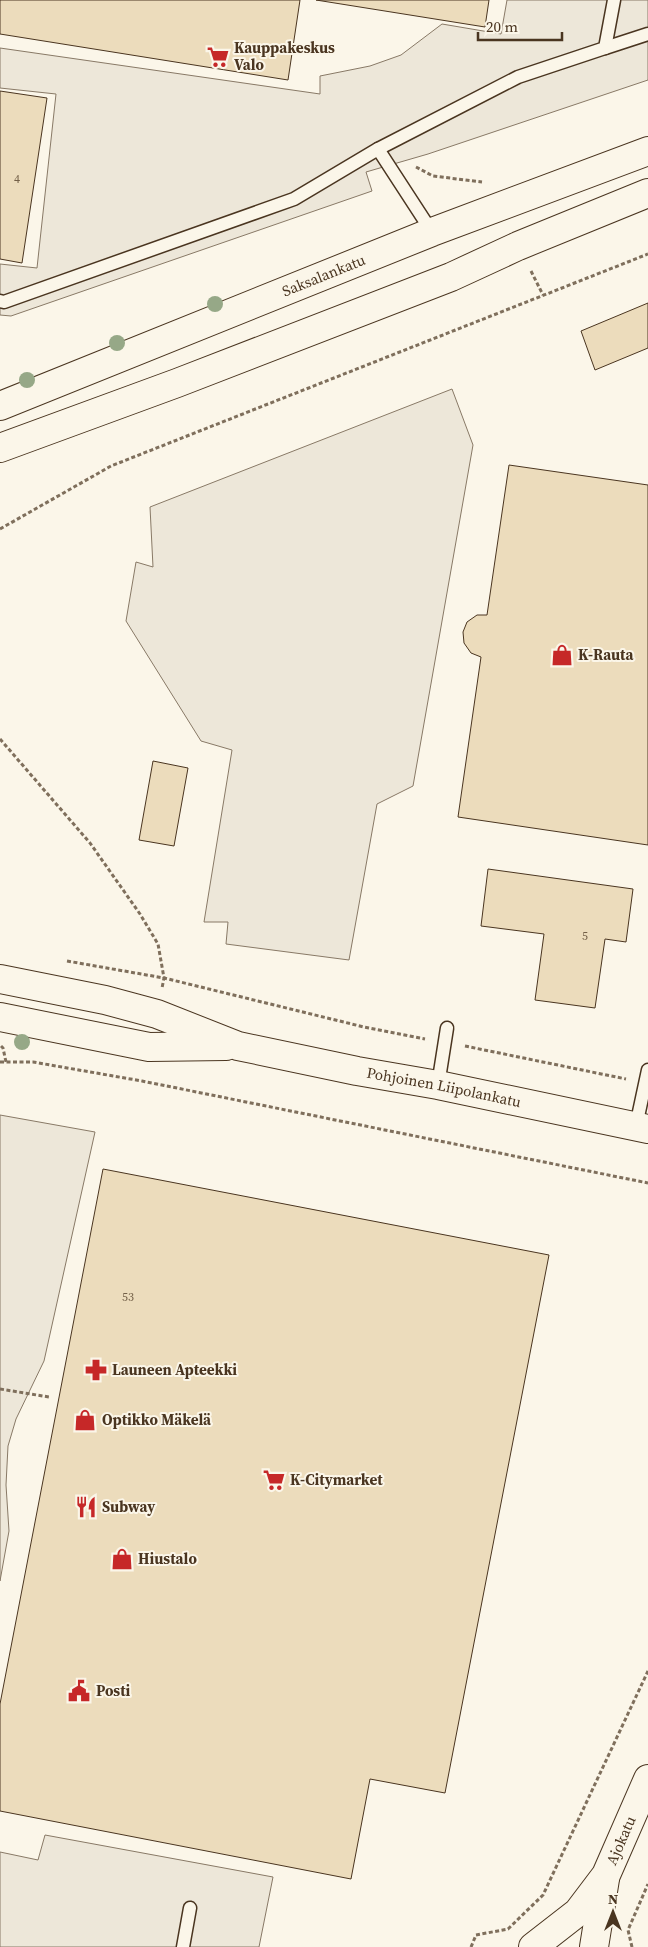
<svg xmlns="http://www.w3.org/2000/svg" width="648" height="1947" font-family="'Source Serif 4',serif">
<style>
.parking{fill:#ede7d9;stroke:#887966}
.building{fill:#ecdcbc;stroke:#4a3520}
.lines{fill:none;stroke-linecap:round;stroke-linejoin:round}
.service-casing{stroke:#4a3520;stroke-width:15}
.tertiary-casing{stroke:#4a3520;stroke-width:30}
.secondary-casing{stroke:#4a3520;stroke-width:30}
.path{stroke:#7f6f5c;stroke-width:3;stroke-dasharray:4 2.5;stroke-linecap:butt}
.service{stroke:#fbf6e9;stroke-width:12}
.tertiary{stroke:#fbf6e9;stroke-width:28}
.secondary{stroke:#fbf6e9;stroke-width:28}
.tree{fill:#96a887}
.labels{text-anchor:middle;stroke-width:4;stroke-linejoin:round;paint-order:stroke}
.number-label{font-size:12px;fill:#725f47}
.poi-label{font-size:15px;font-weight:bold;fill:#4a3520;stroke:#fbf6e9;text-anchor:start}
.street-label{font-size:15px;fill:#4a3520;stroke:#fbf6e9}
</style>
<rect width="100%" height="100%" fill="#fbf6e9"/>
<g class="parking">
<path d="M507,0H648V80L428,154L366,172L372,191L11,316L0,315V264L37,268L56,94L0,88V48L320,94V76L370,66L401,55L442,24L501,34Z"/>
<path d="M452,389L473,445L413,786L377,804L349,960L226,944L228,922H204L232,750L201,741L126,621L136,562L153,567L150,507Z"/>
<path d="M0,1115L95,1132L44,1361L16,1419L8,1446L6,1485L9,1531L0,1581Z"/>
<path d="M45,1835L273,1877L259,1947H0V1852L38,1860Z"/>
</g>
<g class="building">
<path d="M0,0H300L288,80L0,34Z"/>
<path d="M316,0H489L485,27Z"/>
<path d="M0,91L47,98L22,263L0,259Z"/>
<path d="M648,303V348L595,370L581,331Z"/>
<path d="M509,465L648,485V845L458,817L481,657L471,653L464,643L463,632L467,622L477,615H487Z"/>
<path d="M153,761L188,768L174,846L139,840Z"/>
<path d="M488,869L633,889L626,942L605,939L595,1008L535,1000L544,934L481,926Z"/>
<path d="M103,1169L549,1255L445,1793L370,1779L351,1879L0,1811V1704Z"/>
</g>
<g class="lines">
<g class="service-casing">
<g id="service">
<path d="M605,48L648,34"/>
<path d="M378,149L432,232"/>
<path d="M0,301L4,302L294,199L378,149L518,77L605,48L614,0"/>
<path d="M438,1085L447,1028"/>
<path d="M636,1126L648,1070"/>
<path d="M183,1947L190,1908"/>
</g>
</g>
<g class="tertiary-casing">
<g id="tertiary">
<path id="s1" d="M0,979L105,1000L157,1014L238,1046L357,1071L438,1085L648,1129"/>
<path d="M0,1017L149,1047L226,1046"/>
<path id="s2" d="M533,1947L578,1912L606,1875L648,1779"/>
<path d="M594,1947L605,1879"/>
</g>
</g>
<g class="secondary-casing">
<g id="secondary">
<path id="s3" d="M0,406L432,232L648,151"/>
<path d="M0,448L177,383L451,277L518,246L648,193"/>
</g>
</g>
<g class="path">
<path d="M416,167L433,176L482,182"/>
<path d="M531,271L543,295"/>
<path d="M0,529L111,466L648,254"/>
<path d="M0,739L90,843L140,914L158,944L164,978L162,988"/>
<path d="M67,961L164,978L364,1027L425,1039"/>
<path d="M1,1046L3,1048L6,1062"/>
<path d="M465,1046L626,1079"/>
<path d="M0,1062H33L142,1081L648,1183"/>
<path d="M0,1389L49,1397"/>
<path d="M471,1947L476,1935L508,1929L543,1895L648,1671"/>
<path d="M632,1947L628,1930L648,1884"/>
</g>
<use href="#service" class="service"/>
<use href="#tertiary" class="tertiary"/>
<use href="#secondary" class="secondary"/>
</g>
<g class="tree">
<circle cx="215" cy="304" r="8"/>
<circle cx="117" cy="343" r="8"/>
<circle cx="27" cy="380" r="8"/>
<circle cx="22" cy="1042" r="8"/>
</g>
<defs>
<g id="supermarket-bare" transform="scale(1.725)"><path d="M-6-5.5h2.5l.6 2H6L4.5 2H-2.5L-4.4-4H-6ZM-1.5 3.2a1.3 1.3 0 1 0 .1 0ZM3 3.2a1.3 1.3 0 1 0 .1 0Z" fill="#c62828" stroke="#fbf6e9" stroke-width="2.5" paint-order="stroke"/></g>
<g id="shop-bare" transform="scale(1.725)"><path d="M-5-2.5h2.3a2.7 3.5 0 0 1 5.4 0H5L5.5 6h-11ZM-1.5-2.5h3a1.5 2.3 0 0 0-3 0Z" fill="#c62828" stroke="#fbf6e9" stroke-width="2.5" paint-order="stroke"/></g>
<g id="pharmacy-bare" transform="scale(1.725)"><path d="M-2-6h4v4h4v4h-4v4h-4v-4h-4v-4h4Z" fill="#c62828" stroke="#fbf6e9" stroke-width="2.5" paint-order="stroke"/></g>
<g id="restaurant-bare" transform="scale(1.725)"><path d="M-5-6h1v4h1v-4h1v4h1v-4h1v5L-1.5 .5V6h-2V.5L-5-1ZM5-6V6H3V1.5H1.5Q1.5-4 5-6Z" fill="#c62828" stroke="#fbf6e9" stroke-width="2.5" paint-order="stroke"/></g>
<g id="civic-bare" transform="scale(1.725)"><path d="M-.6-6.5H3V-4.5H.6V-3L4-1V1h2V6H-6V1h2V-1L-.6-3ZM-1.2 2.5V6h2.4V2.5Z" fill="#c62828" stroke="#fbf6e9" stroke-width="2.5" paint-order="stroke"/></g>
</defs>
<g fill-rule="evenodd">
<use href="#supermarket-bare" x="218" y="57"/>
<use href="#shop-bare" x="562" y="655"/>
<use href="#pharmacy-bare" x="96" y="1370"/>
<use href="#shop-bare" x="85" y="1420"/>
<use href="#supermarket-bare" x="274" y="1480"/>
<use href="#restaurant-bare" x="86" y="1507"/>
<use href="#shop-bare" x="122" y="1559"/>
<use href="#civic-bare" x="79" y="1691"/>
</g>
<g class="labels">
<g class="number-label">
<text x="17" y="183">4</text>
<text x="585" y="940">5</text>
<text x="128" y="1301">53</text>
</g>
<g class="poi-label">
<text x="234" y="53">Kauppakeskus<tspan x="234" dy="17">Valo</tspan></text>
<text x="578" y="660">K-Rauta</text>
<text x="112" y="1375">Launeen Apteekki</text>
<text x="102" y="1425">Optikko Mäkelä</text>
<text x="290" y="1485">K-Citymarket</text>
<text x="102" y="1512">Subway</text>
<text x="138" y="1564">Hiustalo</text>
<text x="96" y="1696">Posti</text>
</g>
<g class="street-label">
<text dy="5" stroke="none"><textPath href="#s3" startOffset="349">Saksalankatu</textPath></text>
<text dy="5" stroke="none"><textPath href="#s1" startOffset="458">Pohjoinen Liipolankatu</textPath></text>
<text dy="5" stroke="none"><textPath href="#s2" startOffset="141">Ajokatu</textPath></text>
</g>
</g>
<g transform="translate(613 1912)" stroke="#fbf6e9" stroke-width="4" paint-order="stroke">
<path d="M0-4L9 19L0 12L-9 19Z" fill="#4a3520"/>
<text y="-8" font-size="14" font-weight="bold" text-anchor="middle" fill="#4a3520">N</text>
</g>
<path d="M478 32v8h84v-8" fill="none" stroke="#4a3520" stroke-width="2.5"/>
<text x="486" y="32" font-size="15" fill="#4a3520" stroke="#fbf6e9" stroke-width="4" paint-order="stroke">20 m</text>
</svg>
